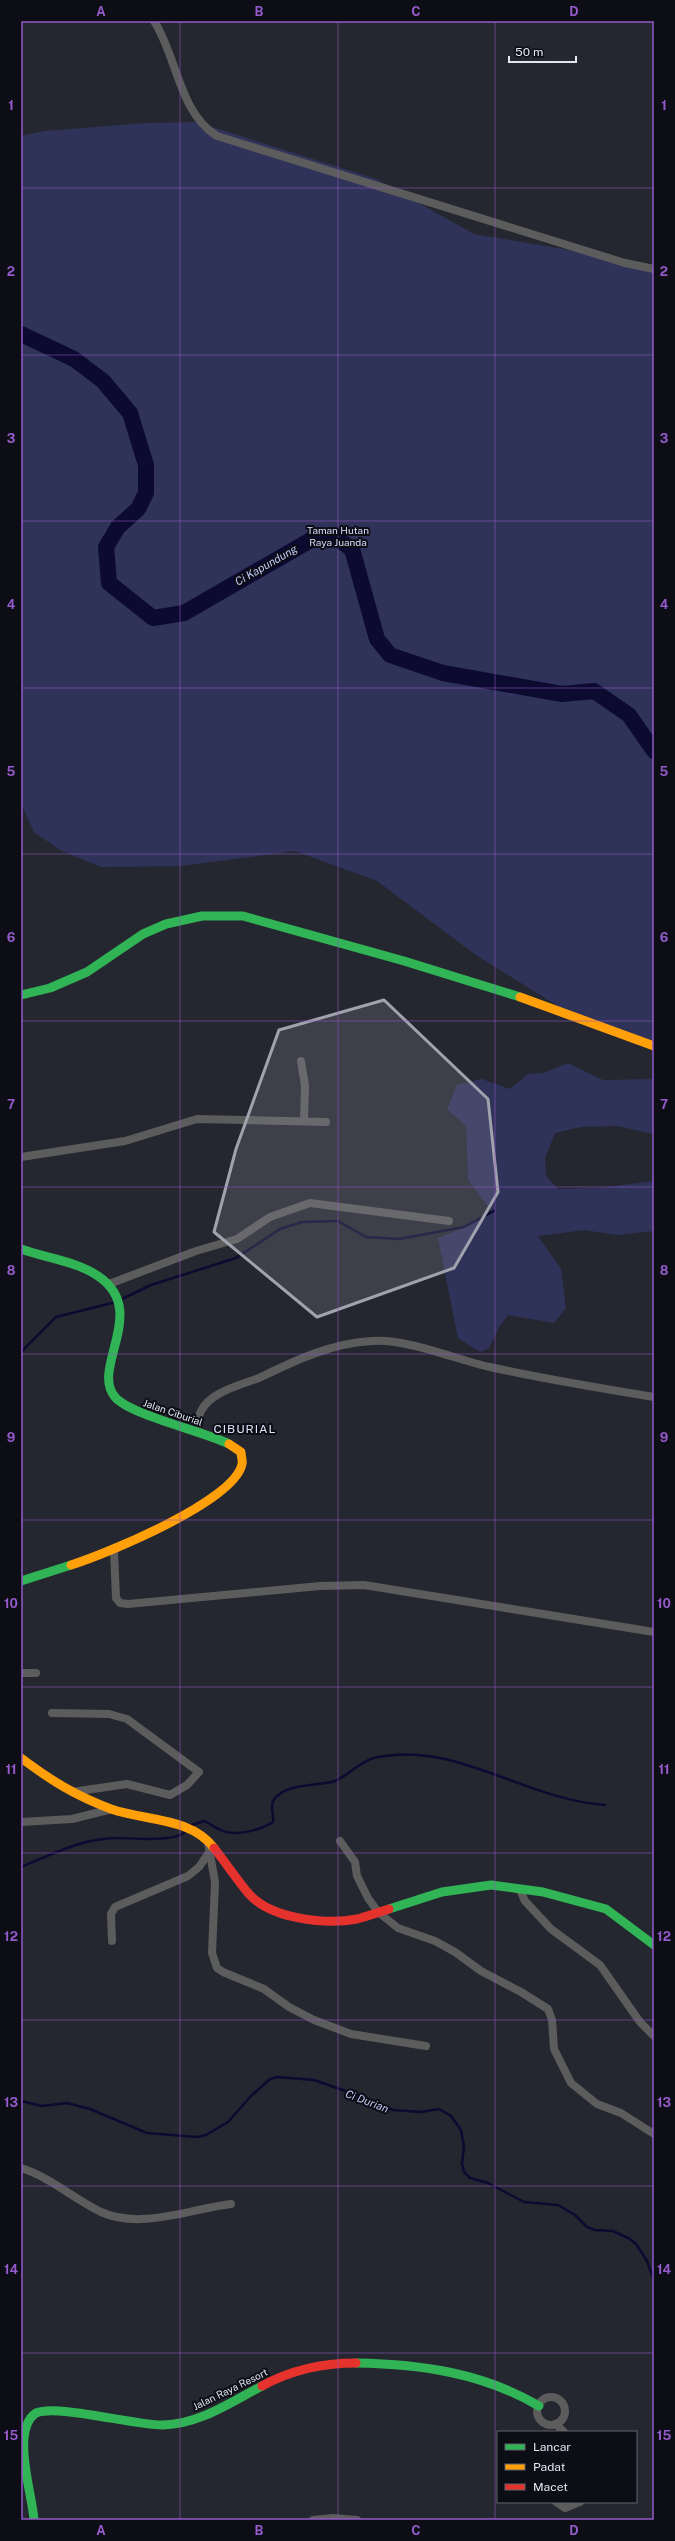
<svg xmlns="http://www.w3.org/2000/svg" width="675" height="2541" font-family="'Public Sans',sans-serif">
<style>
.green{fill:#2f3359}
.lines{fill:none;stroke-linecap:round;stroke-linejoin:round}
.stream{stroke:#0c0a31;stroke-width:2.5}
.river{stroke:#0c0a31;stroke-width:16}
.street{stroke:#5c5c5d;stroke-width:8}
.fast{stroke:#30b455;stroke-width:9}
.slow{stroke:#ff9f0a;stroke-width:9}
.jam{stroke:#e5322d;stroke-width:9}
.marked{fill:#a0a2ad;fill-opacity:0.2;stroke:#a0a2ad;stroke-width:3;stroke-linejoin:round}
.grid{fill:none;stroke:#955acb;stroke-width:1;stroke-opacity:0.55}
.labels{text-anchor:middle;stroke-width:4;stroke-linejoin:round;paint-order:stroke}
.park-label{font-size:10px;fill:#d8defe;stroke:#0c0d15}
.street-label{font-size:10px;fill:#e3e5f0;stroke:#0c0d15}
.water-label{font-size:11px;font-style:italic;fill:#c1caf8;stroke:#0c0d15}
.quarter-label{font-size:12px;letter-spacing:1px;fill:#dfe3f9;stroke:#0c0d15}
.neatline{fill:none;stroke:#955acb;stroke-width:1.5}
.grid-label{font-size:13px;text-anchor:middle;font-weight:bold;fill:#955acb}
</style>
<rect width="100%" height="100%" fill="#252730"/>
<g class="green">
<path d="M196,122L376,179L474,234L617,258L654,267V1047L572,1015L476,955L377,881L295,851L181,866L101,867L60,850L34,832L21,804V136L45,131L147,123Z"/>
<path d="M568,1063L603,1080L654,1079V1134L617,1126L581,1127L555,1133L545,1158L546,1176L558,1189L600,1188L654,1181V1231L617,1235L584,1230L538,1236L561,1269L566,1308L554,1323L508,1315L499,1327L489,1348L480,1352L458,1338L438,1238L466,1227L492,1212L468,1180L466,1126L447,1109L457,1085L482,1079L510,1089L528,1074L543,1073Z"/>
</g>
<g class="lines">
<g class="stream">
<path d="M120,1300L151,1285L236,1258L280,1229L302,1222L338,1221L366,1237L399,1239L464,1227L494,1211"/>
<path d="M21,1352L56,1317L116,1302"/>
<path d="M192,1825L204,1821C210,1823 215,1828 221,1830C234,1837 261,1830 273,1822C274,1816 270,1807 273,1801C284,1783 314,1786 332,1782C347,1778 358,1762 374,1758C453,1739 526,1800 605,1805"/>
<path d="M21,1867C53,1854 82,1838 118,1838C134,1838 177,1843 187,1830"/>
<path d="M21,2101L42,2106L67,2103L90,2109L147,2133L197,2137L206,2135L228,2122L251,2096L270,2079L278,2077L314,2080L354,2094L393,2110L421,2112L439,2109L451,2116L461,2130L464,2146L462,2164L464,2172L470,2178L488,2183L524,2202L558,2205L575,2215L587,2227L595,2230L613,2231L630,2239L636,2244L647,2261L654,2280"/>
</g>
<path class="river" d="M21,334L74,359L103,381L130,413L146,465V493L138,509L118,527L106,547L109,583L153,618L184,613L316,537L333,536L352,549L377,639L390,655L443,673L562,694L594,691L629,715L654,751"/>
<g class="street">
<path d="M154,21C177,56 179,113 217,136L625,263L654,269"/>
<path d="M301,1061L305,1086L304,1121"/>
<path d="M21,1157L125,1141L197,1119L326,1122"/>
<path d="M109,1284L196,1251L237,1239L270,1217L310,1203L449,1221"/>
<path d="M197,1432C198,1425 198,1417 201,1411C211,1391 242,1385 261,1377C296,1360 332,1343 372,1341C409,1339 454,1359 490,1367C544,1379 599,1388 654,1397"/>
<path d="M114,1550L116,1598L120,1603L128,1604L320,1586L364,1585L654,1632"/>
<path d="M21,1673H36"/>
<path d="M52,1713L109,1714L127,1719L199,1772L187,1785L170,1795L127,1784L72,1792"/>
<path d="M21,1822L72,1819L112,1809"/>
<path d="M340,1841L355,1862L357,1876L368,1898L378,1912L398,1928L435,1941L455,1952L481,1971L521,1992L548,2009L552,2020L554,2049L571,2083L597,2104L621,2113L654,2134"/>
<path d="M208,1843L215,1882L212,1953L217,1968L223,1972L264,1989L289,2007L314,2020L351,2034L426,2046"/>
<path d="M520,1890L525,1901L551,1929L600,1965L640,2022L654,2036"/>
<path d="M112,1941L111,1914L115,1907L188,1876L199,1867L210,1851"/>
<path d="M21,2168C50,2177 74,2199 101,2212C141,2230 190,2209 231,2204"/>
<circle cx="551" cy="2411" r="14"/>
<path d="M556,2424L564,2432"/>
<path d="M556,2502L565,2508L580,2502"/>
<path d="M313,2520L333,2518L357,2520"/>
</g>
<g class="fast">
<path d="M21,995L50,988L87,972L143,934L166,924L202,916H243L404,961L520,997"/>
<path d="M21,1249C46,1258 76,1261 98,1276C150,1311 90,1368 115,1397C130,1415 203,1431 229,1444"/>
<path d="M21,1581L71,1565"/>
<path d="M389,1909L442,1892L491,1885L543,1892L606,1909L654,1945"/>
<path d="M356,2363C421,2364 483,2373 539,2406"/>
<path d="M34,2520C33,2496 10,2430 36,2413C58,2404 132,2425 163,2425C200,2424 231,2402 262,2386"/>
</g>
<g class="slow">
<path d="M520,997L654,1046"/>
<path d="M71,1565C106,1554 235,1501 242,1464C243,1461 241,1456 241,1452L229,1444"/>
<path d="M21,1758C52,1781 74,1795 111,1809C145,1821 191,1817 214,1848"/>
</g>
<g class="jam">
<path d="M214,1848C226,1863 237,1880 249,1894C271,1919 326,1925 357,1919C368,1916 379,1912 389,1909"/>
<path d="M262,2386C291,2370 324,2363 356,2363"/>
</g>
</g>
<path class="marked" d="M384,1000L488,1099L498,1192L454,1268L317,1317L214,1232L236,1149L279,1030Z"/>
<path class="grid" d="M180,21V2520M338,21V2520M495,21V2520M21,188H654M21,355H654M21,521H654M21,688H654M21,854H654M21,1021H654M21,1187H654M21,1354H654M21,1520H654M21,1687H654M21,1853H654M21,2020H654M21,2186H654M21,2353H654"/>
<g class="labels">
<g class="park-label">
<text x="338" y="534">Taman Hutan<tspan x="338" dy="12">Raya Juanda</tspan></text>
</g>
<g class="street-label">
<text transform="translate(173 1412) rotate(19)" y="4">Jalan Ciburial</text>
<text transform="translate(230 2389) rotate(-26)" y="4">Jalan Raya Resort</text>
</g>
<g class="water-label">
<text transform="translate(266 565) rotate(-30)" y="4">Ci Kapundung</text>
<text transform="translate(367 2101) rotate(21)" y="4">Ci Durian</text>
</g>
<g class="quarter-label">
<text x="245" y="1433">CIBURIAL</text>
</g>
</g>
<rect width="675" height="2541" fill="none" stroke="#0c0d15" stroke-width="44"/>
<rect x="497" y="2431" width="140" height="72" fill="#0c0d15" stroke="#62636d"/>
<rect x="505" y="2444" width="20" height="6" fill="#30b455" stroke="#62636d"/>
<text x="533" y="2451" font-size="12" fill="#e3e5f0">Lancar</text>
<rect x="505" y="2464" width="20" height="6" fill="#ff9f0a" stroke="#62636d"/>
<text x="533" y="2471" font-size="12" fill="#e3e5f0">Padat</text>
<rect x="505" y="2484" width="20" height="6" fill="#e5322d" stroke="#62636d"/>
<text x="533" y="2491" font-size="12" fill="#e3e5f0">Macet</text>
<path d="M509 56v6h67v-6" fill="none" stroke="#e3e5f0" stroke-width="2"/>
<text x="515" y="56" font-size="12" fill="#e3e5f0" stroke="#0c0d15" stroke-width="3" paint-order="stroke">50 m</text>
<rect x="22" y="22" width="631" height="2497" class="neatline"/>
<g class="grid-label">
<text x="101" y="16">A</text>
<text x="259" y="16">B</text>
<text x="416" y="16">C</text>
<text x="574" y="16">D</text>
<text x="11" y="110">1</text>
<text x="664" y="110">1</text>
<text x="11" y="276">2</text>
<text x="664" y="276">2</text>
<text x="11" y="443">3</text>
<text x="664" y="443">3</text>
<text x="11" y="609">4</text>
<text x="664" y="609">4</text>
<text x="11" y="776">5</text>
<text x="664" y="776">5</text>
<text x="11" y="942">6</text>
<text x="664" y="942">6</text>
<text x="11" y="1109">7</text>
<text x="664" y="1109">7</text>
<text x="11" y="1275">8</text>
<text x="664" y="1275">8</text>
<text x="11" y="1442">9</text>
<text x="664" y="1442">9</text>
<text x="11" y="1608">10</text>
<text x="664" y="1608">10</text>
<text x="11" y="1774">11</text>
<text x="664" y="1774">11</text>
<text x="11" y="1941">12</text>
<text x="664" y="1941">12</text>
<text x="11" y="2107">13</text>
<text x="664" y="2107">13</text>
<text x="11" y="2274">14</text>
<text x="664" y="2274">14</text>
<text x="11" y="2440">15</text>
<text x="664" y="2440">15</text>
<text x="101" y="2535">A</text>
<text x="259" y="2535">B</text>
<text x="416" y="2535">C</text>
<text x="574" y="2535">D</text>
</g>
</svg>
